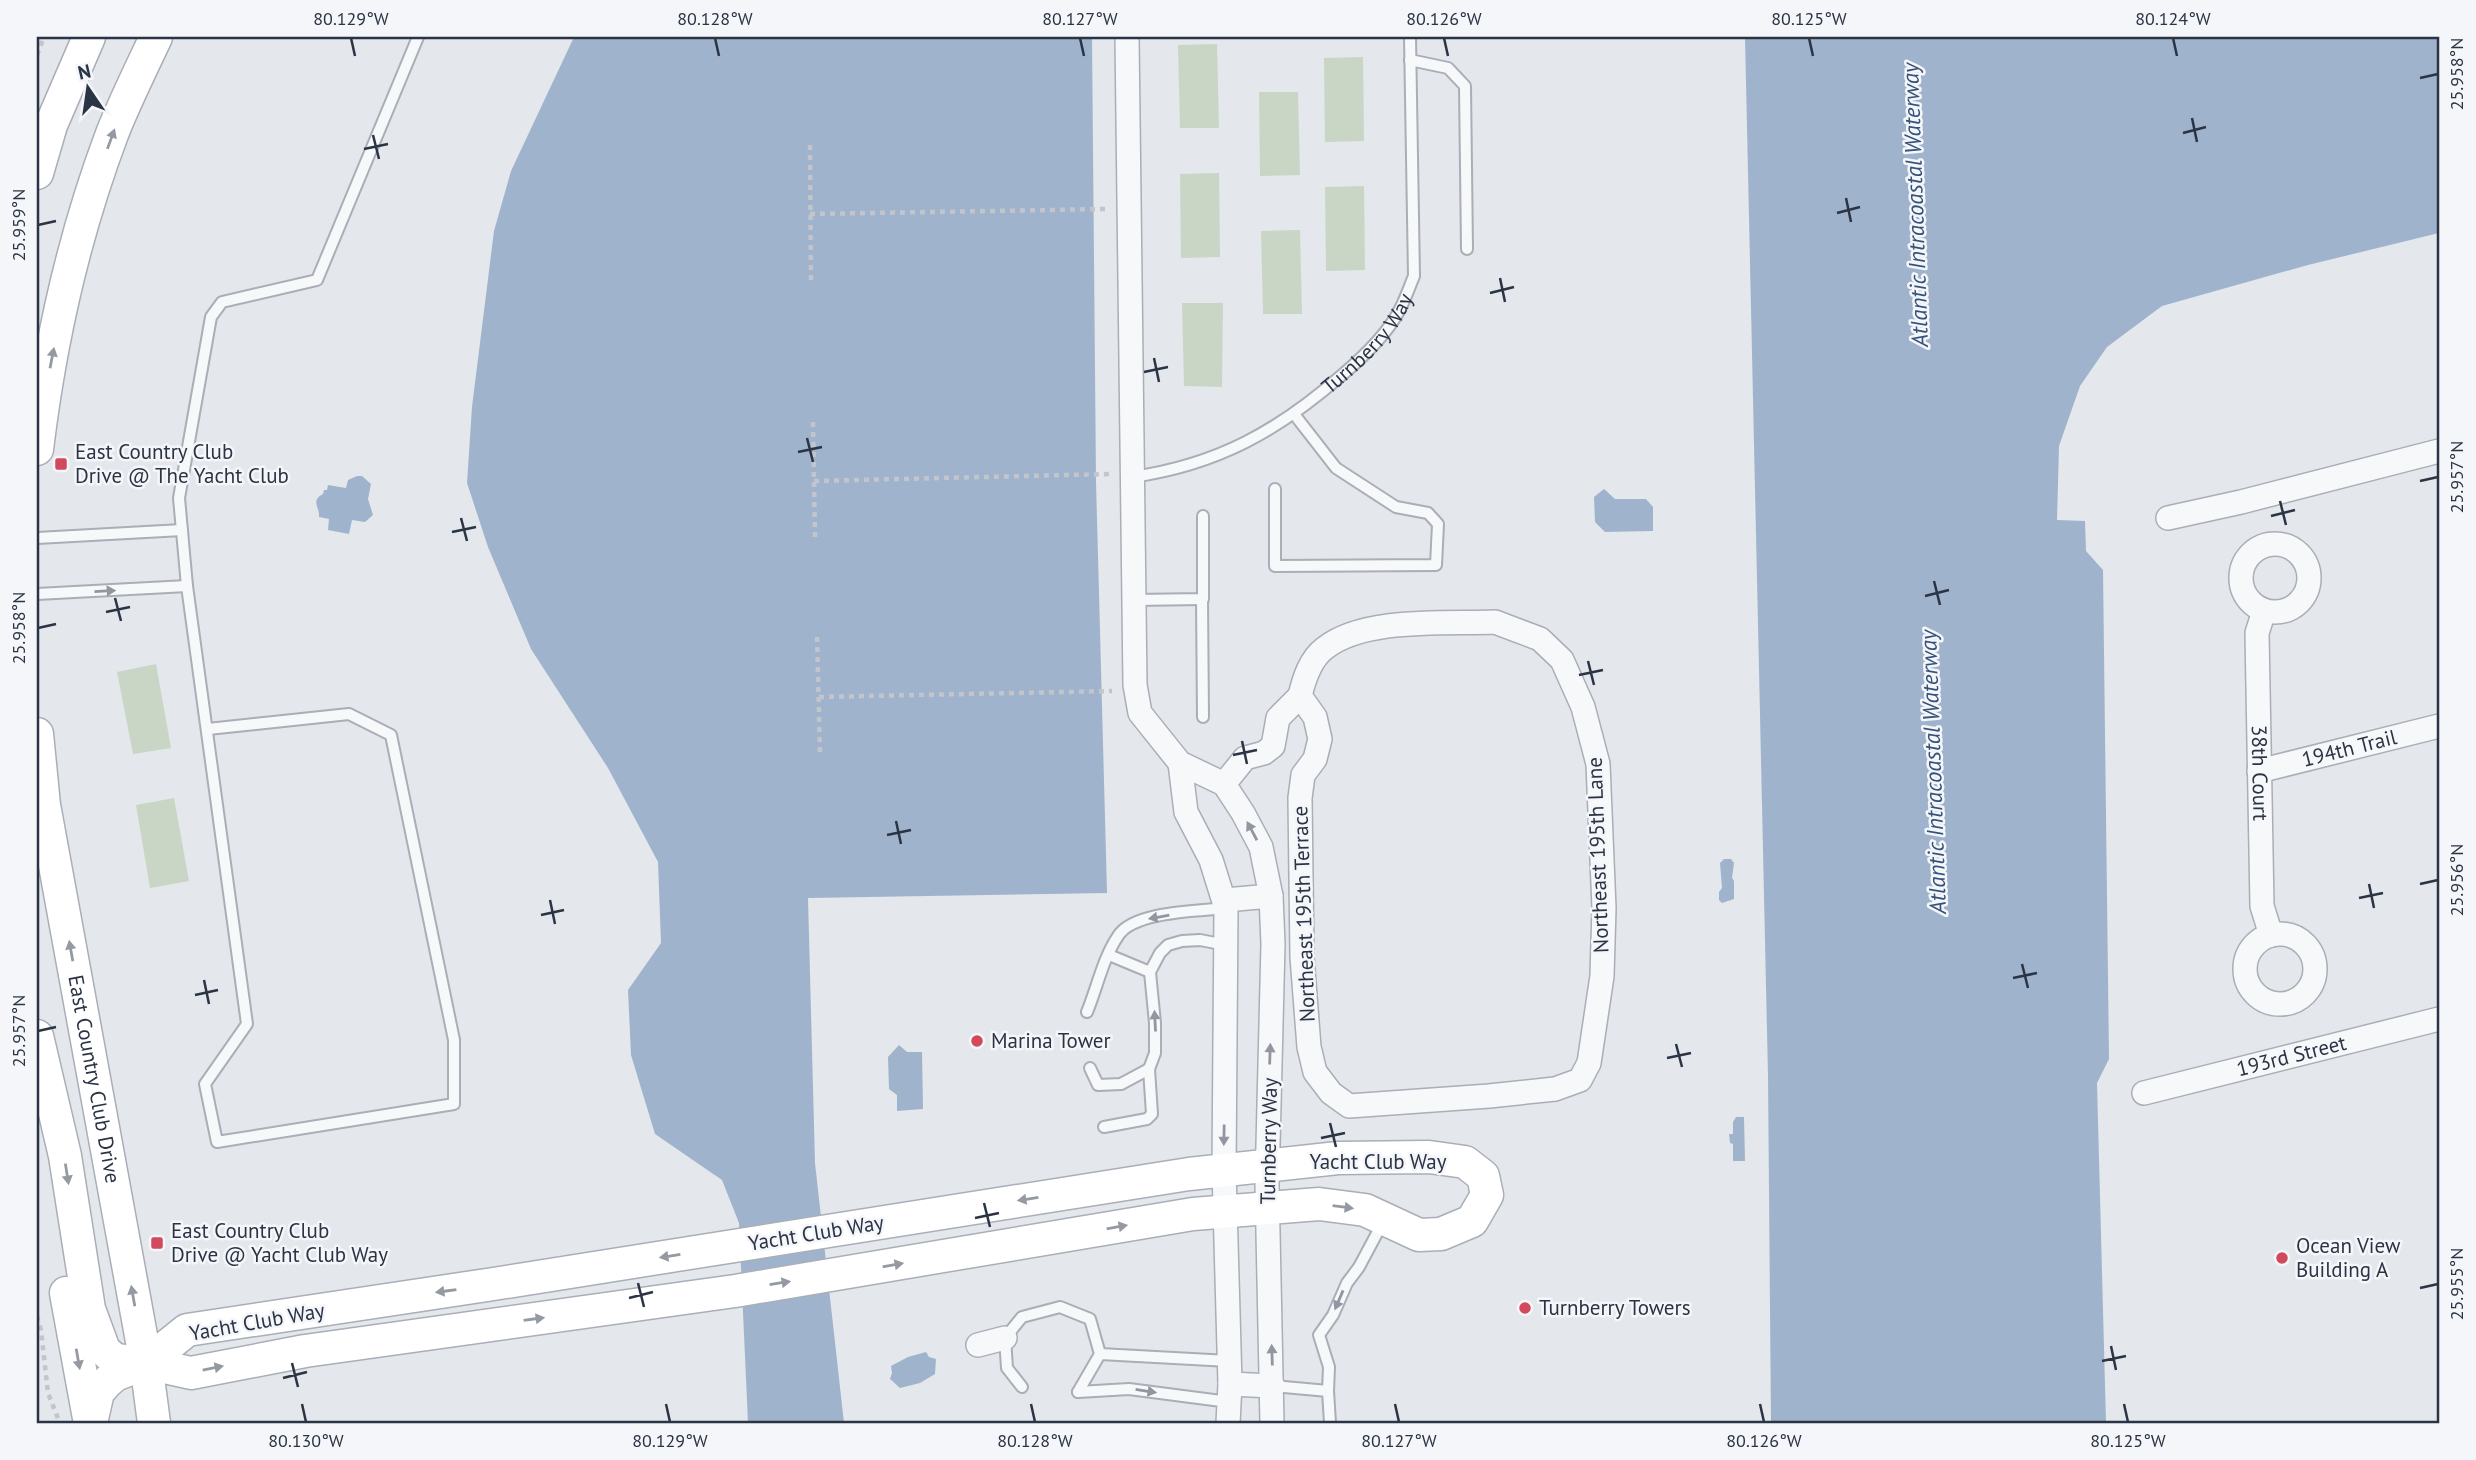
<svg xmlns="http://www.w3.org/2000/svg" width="2476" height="1460" font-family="'PT Sans',sans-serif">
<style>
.green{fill:#c9d6c5}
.water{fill:#9fb4cc}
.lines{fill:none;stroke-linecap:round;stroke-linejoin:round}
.lane-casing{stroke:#a9aeb7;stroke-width:14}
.street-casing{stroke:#a9aeb7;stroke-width:26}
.secondary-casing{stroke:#a9aeb7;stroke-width:35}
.path{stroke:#c2c5cb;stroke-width:4.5;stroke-dasharray:5 5;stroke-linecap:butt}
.lane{stroke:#f7f8fa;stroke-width:10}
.street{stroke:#f7f8fa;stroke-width:23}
.secondary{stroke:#fff;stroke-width:32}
.oneway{fill:#959aa2}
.oneway2{fill:#9196a0}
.ticks{fill:none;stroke:#2b3445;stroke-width:2.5}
.poi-dot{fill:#d1495b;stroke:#f4f6f9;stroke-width:2.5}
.labels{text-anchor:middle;stroke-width:5;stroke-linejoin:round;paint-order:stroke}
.street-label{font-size:21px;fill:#2b3445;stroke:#f4f6f9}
.poi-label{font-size:21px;fill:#2b3445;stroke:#f4f6f9;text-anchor:start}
.water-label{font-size:23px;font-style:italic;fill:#34527a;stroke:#f4f6f9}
.neatline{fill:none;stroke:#2b3445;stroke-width:2.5}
.ticks-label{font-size:18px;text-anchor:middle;fill:#2b3445}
</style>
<rect width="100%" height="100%" fill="#e4e7ec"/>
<g class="green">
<path d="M1217,44L1219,128H1180L1178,45Z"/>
<path d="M1363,57L1364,141L1325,142L1324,58Z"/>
<path d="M1259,92H1298L1300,175L1260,176Z"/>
<path d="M1219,173L1220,257L1181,258L1180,174Z"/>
<path d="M1364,186L1365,270L1326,271L1325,187Z"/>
<path d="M1300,230L1302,314H1263L1261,231Z"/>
<path d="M1182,303H1223L1222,387L1184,386Z"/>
<path d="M156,664L171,748L133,754L117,672Z"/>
<path d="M174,798L189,881L150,888L136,805Z"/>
</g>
<g class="water">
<path d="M574,37H1092L1096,481L1107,893L808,898L815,1163L844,1423H748L739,1223L722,1180L655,1134L631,1055L628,990L661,943L658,862L608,768L531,649L488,547L467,483L472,407L494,231L511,171Z"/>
<path d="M1745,37H2439V233L2308,265L2162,306L2107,347L2080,386L2059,446L2057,520L2085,521L2086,551L2103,570L2109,1059L2097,1083L2106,1423H1771L1768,1076Z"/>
<path d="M357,476H362L371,484L368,499L373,515L365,522L352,520L349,534L328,530L329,519L319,517C320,507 310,501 323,494L324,490H327L328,485L346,488L348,480Z"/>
<path d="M1604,489L1615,499H1646L1653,507V531L1605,532L1595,522L1594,497Z"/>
<path d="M1724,859H1731L1734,863L1732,878L1734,881V899L1722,903L1719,900V892L1722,888L1720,863Z"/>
<path d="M899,1045L907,1052H922L923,1109L897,1111V1095L889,1089L888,1057Z"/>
<path d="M1736,1117H1744L1745,1161H1733V1144L1730,1143L1729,1134H1733V1122Z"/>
<path d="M926,1352L929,1357L936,1359L935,1374L920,1383L900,1388L890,1379L892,1373L891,1366L908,1357Z"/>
</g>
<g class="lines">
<g class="lane-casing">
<g id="lane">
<path d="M1410,60L1448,68L1465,86L1467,249"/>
<path id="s1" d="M1132,477C1217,465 1278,431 1342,375C1362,358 1387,334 1399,311C1405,300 1409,288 1414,276L1410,37"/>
<path d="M1275,489V566L1436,565L1438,524L1428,513L1396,507L1336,468L1294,414"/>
<path d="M37,538L182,530"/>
<path d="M37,594L187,586"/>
<path d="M1202,599L1203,717"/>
<path d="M1134,600L1203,599V516"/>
<path d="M208,729L349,714L391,735L454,1040V1104L217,1142L205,1084L247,1024L187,586L179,498L211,317L222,302L317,280L418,37"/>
<path d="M1109,955L1150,972"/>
<path d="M1087,1012C1097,988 1103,958 1118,936C1133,911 1199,911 1226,908"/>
<path d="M1090,1068L1098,1085L1121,1084L1149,1069"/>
<path d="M1104,1127L1147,1119L1152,1114L1149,1069L1155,1053V1023L1150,972L1160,953L1168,945L1182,941L1200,940L1226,945"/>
<path d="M1100,1354L1229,1361"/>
<path d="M1273,1386L1328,1391L1330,1423"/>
<path d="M1022,1387L1007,1368L1005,1338L1022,1317L1060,1307L1090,1319L1100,1354L1078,1392"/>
<path d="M1328,1391L1329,1367L1319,1335L1333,1315L1347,1283L1359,1267L1383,1222"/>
<path d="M1078,1392L1129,1389L1229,1402"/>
</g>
</g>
<g class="street-casing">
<g id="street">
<path d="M1127,37L1135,685L1140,713L1180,763L1224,784L1243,813L1261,847L1271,896L1273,944L1267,1185L1272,1423"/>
<path d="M2168,518L2241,502L2439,451"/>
<circle cx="2275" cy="578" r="34"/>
<path id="s2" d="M2264,611L2257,633L2262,906L2271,935"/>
<path d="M1495,622L1540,639L1562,660L1583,707L1598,764L1604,908L1602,976L1589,1063L1580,1080L1555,1089L1489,1096L1349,1106L1331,1093L1315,1072L1309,1047L1302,957L1300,798L1303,775L1315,759L1320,739L1315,717L1300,696C1304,679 1310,659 1325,648C1365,617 1445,624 1495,622Z"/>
<path d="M1180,763L1186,812L1211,860L1226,908L1224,1170L1230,1384L1228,1423"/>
<path id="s3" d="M2259,771L2439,726"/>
<path d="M1224,784L1245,758L1264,753L1273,746L1278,718L1300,696"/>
<path d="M1225,900L1271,896"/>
<circle cx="2280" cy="969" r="35"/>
<path id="s4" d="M2144,1093L2439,1019"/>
<path d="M978,1345L1005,1338"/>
<path d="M1230,1384L1273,1386"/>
</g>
</g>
<g class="secondary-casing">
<g id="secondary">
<path d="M37,173L51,125L89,37"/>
<path d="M37,449C50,342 74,235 112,134C125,101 141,69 156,37"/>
<path id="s5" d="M37,734L44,805L146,1363L154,1423"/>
<path d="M37,1036L65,1156L89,1309L104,1350L115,1360L146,1363L191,1373L305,1351L735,1291L1193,1214L1319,1204L1365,1210L1419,1235L1441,1234L1472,1221L1487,1195L1483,1176L1465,1162L1429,1157L1338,1158L1189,1174L487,1285L187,1330L146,1363L115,1375L106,1383L98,1392L91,1423"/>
<path d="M66,1293L89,1418"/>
</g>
</g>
<g class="path">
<path d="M37,55L44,37"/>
<path d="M810,145L811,284"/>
<path d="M810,214L1107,209"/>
<path d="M813,422L815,537"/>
<path d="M814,481L1111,474"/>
<path d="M817,637L820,753"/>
<path d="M819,697L1112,691"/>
<path d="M37,1316L41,1330L48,1393L59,1421"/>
</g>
<use href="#lane" class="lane"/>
<use href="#street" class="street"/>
<use href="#secondary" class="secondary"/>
</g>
<defs><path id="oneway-solid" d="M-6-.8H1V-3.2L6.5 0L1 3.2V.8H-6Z" transform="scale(1.75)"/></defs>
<g class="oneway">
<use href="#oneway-solid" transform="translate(111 139) rotate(-70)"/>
<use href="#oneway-solid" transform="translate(52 358) rotate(-79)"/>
<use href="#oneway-solid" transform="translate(71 951) rotate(-100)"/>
<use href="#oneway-solid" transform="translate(67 1174) rotate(81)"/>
<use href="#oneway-solid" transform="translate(1028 1199) rotate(171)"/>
<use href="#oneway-solid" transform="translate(1343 1207) rotate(7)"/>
<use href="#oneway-solid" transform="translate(1117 1227) rotate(-10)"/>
<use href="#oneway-solid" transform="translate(670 1256) rotate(171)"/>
<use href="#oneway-solid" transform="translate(893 1265) rotate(-10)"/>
<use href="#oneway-solid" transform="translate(780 1283) rotate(-9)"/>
<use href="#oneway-solid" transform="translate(446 1291) rotate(172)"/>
<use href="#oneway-solid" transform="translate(133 1296) rotate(-100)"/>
<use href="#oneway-solid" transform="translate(534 1319) rotate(-8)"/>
<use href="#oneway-solid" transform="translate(78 1359) rotate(80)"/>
<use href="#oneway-solid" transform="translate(213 1368) rotate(-11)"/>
</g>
<g class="oneway2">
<use href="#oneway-solid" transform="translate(105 591) rotate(-3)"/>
<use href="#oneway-solid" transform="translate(1252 831) rotate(-118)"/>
<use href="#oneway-solid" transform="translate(1159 917) rotate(170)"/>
<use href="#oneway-solid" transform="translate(1155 1021) rotate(-93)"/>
<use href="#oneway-solid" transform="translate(1270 1054) rotate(-88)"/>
<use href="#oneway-solid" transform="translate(1224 1135) rotate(91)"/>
<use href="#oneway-solid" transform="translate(1339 1300) rotate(113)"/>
<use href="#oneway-solid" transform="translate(1272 1355) rotate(-92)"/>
<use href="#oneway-solid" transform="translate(1146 1391) rotate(9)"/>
</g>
<path class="ticks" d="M351,38L355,56M715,38L719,56M1080,38L1084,56M1444,38L1448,56M1809,38L1813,56M2173,38L2177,56M2420,78L2438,74M2192,118L2197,142M2183,133L2206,127M373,135L379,159M364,149L388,144M1846,198L1851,222M1837,213L1860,207M38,225L56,221M1500,278L1505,302M1490,293L1514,287M1154,358L1159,382M1144,372L1168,367M807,438L813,462M798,452L822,447M2420,481L2438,477M2280,501L2286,525M2271,516L2295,510M461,518L467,541M452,532L476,527M1934,581L1940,605M1925,596L1949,590M115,598L121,621M106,612L130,607M38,628L56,624M1588,661L1594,685M1579,675L1603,670M1242,741L1247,764M1233,755L1257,750M896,821L901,844M887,835L911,830M2369,884L2374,908M2420,884L2438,880M2359,898L2383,893M550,900L555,924M541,915L564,910M2022,964L2028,988M2013,978L2037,973M204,980L209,1004M195,995L218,990M38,1031L56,1027M1676,1044L1682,1067M1667,1058L1691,1053M1330,1123L1336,1147M1321,1138L1345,1133M984,1203L990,1227M975,1218L999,1213M638,1283L644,1307M2420,1288L2438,1284M629,1298L653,1292M2111,1346L2116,1370M2102,1361L2126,1356M292,1363L298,1387M283,1378L307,1372M302,1404L306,1422M666,1404L670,1422M1031,1404L1035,1422M1395,1404L1399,1422M1760,1404L1764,1422M2124,1404L2128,1422"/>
<g class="poi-dot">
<rect x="54" y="457" width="14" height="14" rx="3.5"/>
<circle cx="977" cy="1041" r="7"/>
<rect x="150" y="1236" width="14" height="14" rx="3.5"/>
<circle cx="2282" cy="1258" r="7"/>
<circle cx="1525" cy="1308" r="7"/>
</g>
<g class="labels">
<g class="street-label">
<text dy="7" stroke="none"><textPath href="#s1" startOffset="278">Turnberry Way</textPath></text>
<text dy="7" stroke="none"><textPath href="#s3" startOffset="93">194th Trail</textPath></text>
<text dy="7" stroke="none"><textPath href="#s2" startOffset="163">38th Court</textPath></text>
<text transform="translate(1598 855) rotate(-92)" y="7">Northeast 195th Lane</text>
<text transform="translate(1304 914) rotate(-92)" y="7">Northeast 195th Terrace</text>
<text dy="7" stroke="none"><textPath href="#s4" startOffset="152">193rd Street</textPath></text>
<text dy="7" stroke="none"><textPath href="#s5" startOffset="350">East Country Club Drive</textPath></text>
<text transform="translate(1269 1141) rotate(-89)" y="7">Turnberry Way</text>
<text x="1378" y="1169">Yacht Club Way</text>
<text transform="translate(816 1233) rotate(-9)" y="7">Yacht Club Way</text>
<text transform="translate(257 1322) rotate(-10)" y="7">Yacht Club Way</text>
</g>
<g class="poi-label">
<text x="75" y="459">East Country Club<tspan x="75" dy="24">Drive @ The Yacht Club</tspan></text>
<text x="991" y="1048">Marina Tower</text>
<text x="171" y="1238">East Country Club<tspan x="171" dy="24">Drive @ Yacht Club Way</tspan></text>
<text x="2296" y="1253">Ocean View<tspan x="2296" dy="24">Building A</tspan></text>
<text x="1539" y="1315">Turnberry Towers</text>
</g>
<g class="water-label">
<text transform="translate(1915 205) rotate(-92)" y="8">Atlantic Intracoastal Waterway</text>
<text transform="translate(1933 772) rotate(-92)" y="8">Atlantic Intracoastal Waterway</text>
</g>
</g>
<rect width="2476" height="1460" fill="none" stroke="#f4f6f9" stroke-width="77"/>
<g transform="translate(88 88) rotate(347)" stroke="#f4f6f9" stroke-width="5" paint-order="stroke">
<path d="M0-5L12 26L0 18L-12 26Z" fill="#2b3445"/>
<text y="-10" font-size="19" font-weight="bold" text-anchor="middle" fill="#2b3445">N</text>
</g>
<rect x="38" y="38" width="2400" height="1384" class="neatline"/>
<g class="ticks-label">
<text x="351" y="25">80.129°W</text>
<text x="715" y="25">80.128°W</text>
<text x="1080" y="25">80.127°W</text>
<text x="1444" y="25">80.126°W</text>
<text x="1809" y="25">80.125°W</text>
<text x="2173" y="25">80.124°W</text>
<text transform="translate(2457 74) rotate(-90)" y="6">25.958°N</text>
<text transform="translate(19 225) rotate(-90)" y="6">25.959°N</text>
<text transform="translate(2457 477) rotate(-90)" y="6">25.957°N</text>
<text transform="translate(19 628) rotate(-90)" y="6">25.958°N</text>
<text transform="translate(2457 880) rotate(-90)" y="6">25.956°N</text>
<text transform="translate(19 1031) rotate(-90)" y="6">25.957°N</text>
<text transform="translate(2457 1284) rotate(-90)" y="6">25.955°N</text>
<text x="306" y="1447">80.130°W</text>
<text x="670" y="1447">80.129°W</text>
<text x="1035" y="1447">80.128°W</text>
<text x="1399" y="1447">80.127°W</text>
<text x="1764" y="1447">80.126°W</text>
<text x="2128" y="1447">80.125°W</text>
</g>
</svg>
